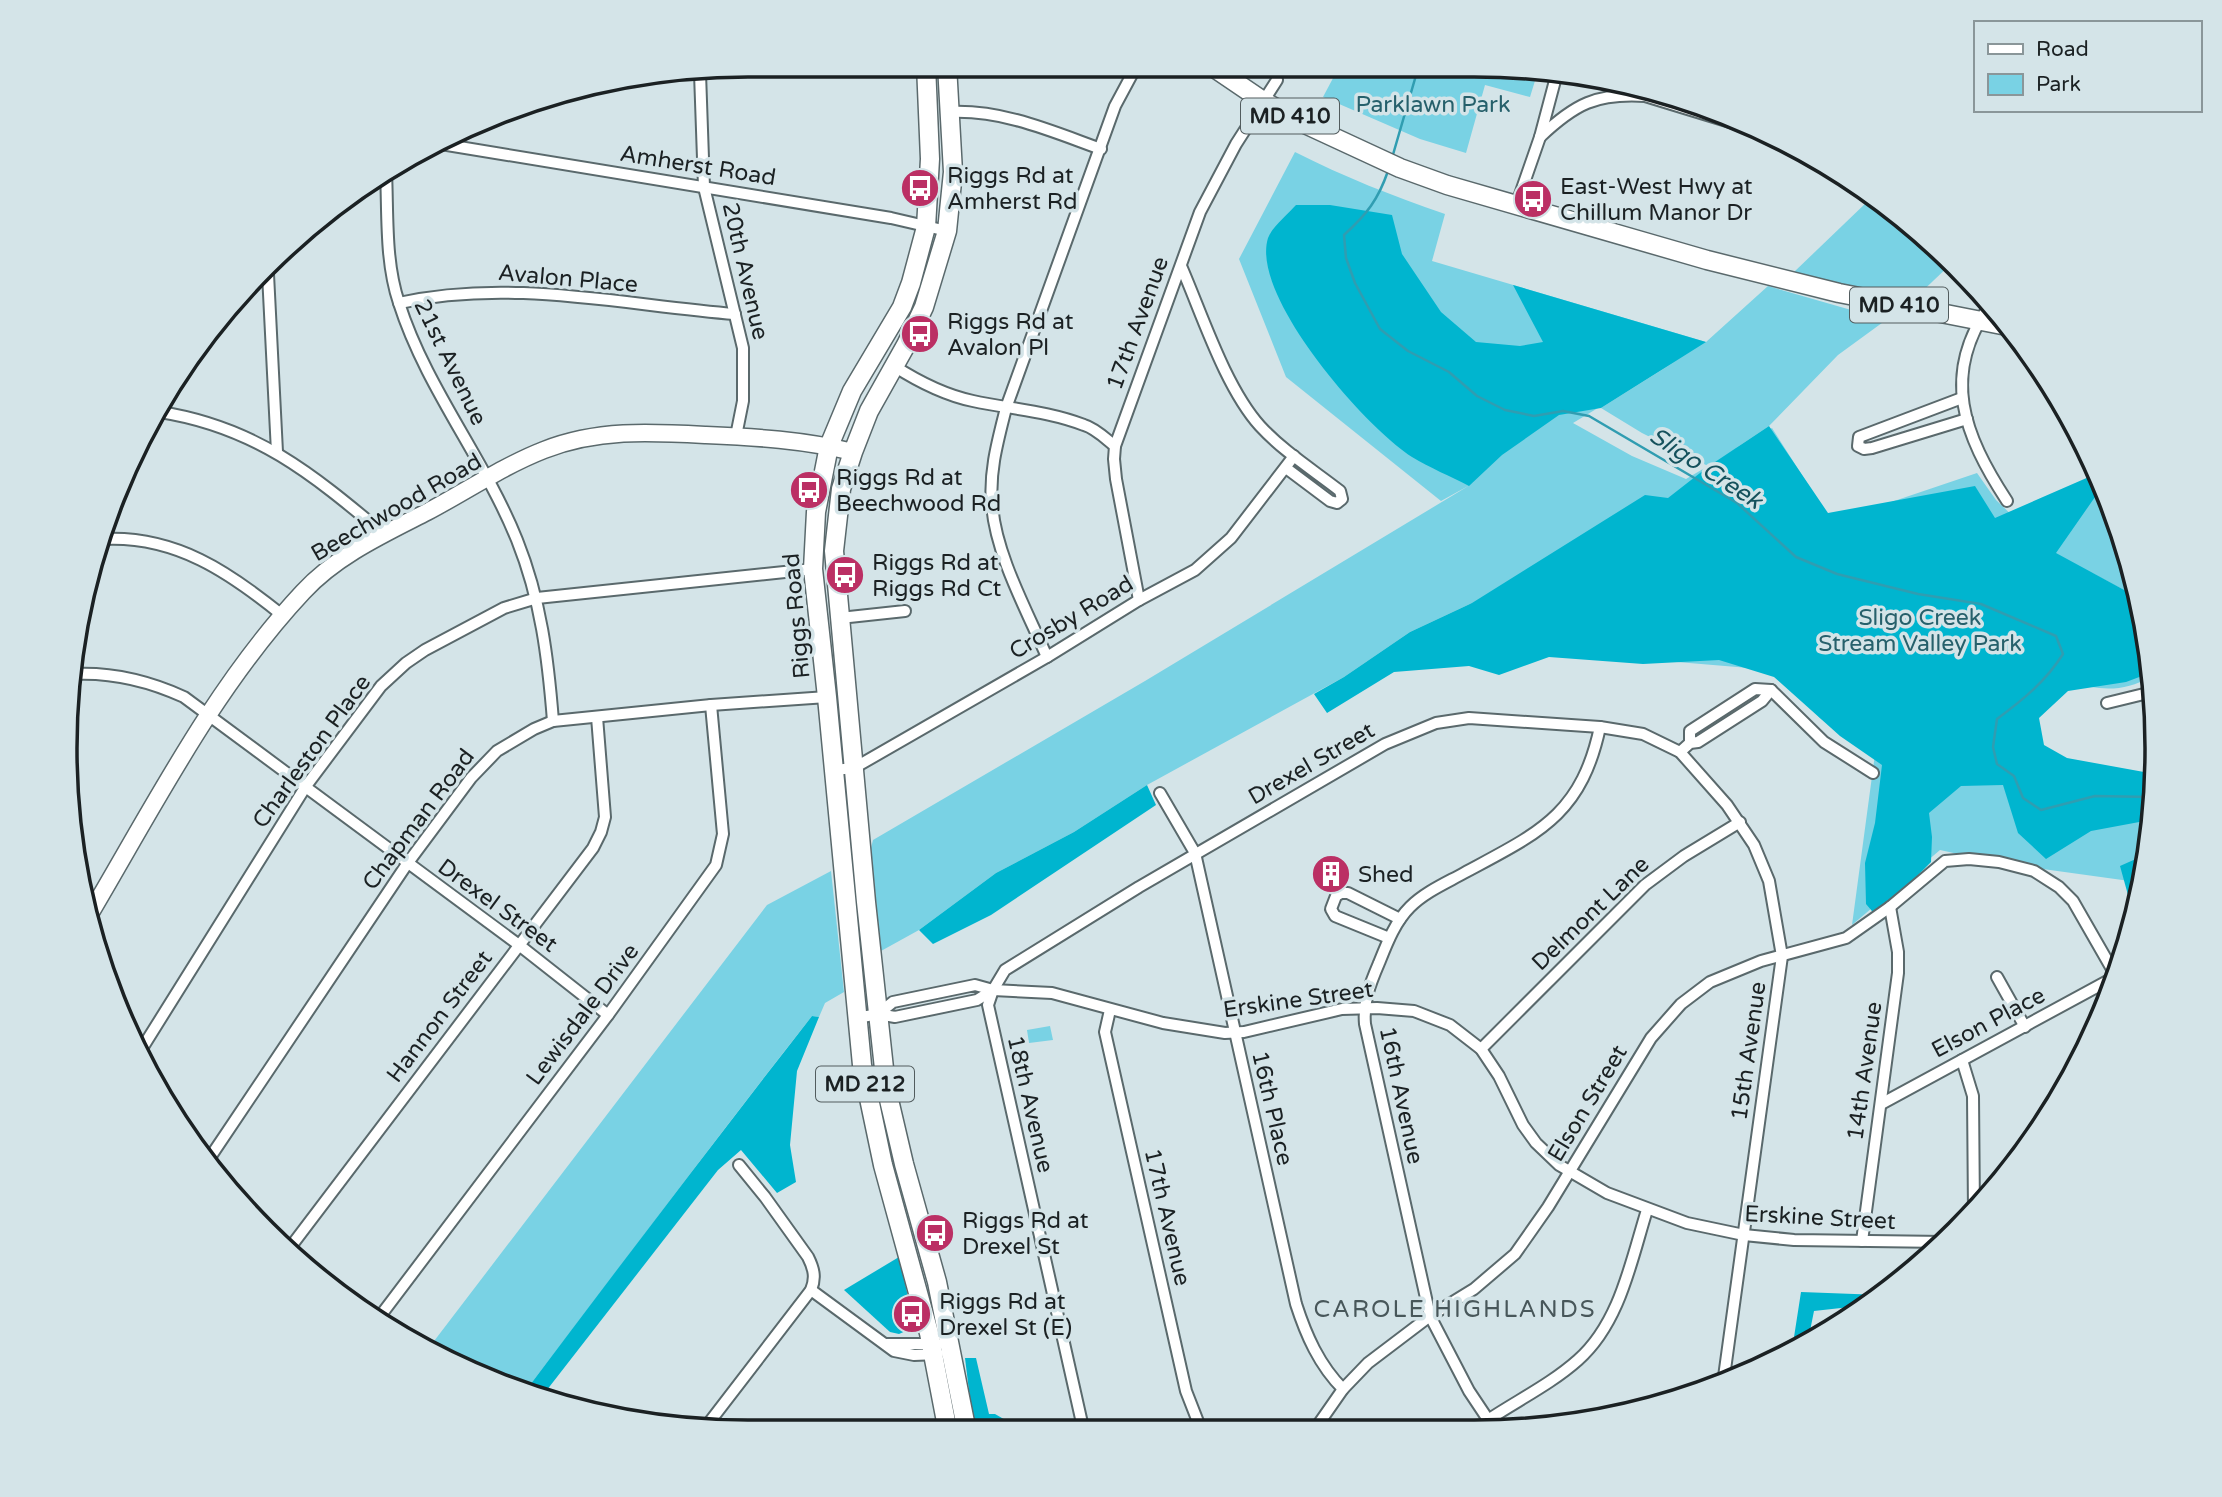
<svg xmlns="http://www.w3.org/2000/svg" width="2222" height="1497" font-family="'Varela Round',sans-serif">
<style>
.green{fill:#79d2e4;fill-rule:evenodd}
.forest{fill:#00b5cf}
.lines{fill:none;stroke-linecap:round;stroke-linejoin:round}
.stream{stroke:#309db1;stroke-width:2.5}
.street-casing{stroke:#5a696c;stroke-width:14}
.secondary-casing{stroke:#5a696c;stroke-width:19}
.primary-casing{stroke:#5a696c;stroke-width:21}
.street{stroke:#fff;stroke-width:10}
.secondary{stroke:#fff;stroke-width:16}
.primary{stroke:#fff;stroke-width:18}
.labels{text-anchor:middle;stroke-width:7;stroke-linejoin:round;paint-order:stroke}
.shield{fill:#d4e4e8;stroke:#525c5e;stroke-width:2}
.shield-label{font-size:21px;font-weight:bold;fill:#1b2123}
.park-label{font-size:23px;fill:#26606b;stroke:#d4e4e8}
.street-label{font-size:23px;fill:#1b2123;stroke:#d4e4e8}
.poi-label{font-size:23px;fill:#1b2123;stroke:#d4e4e8;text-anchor:start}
.water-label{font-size:24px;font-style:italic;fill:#15515c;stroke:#d4e4e8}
.neighbourhood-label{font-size:24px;letter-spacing:2px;fill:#48575a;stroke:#d4e4e8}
.rim{fill:none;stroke:#1b2123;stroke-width:3.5}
</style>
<rect width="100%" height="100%" fill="#d4e4e8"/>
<g class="green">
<path d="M1340,65H1473L1538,71L1530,97L1485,85L1466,153L1420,139L1323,97Z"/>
<path d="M1295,152C1344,177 1393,196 1445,214L1432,261L1706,342L1768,286L1886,320L1838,355L1769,426L1736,448L1772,428L1832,522L1977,473L1996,500L2018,521L2095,496L2110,502L2139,598L2092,573L2144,616L2150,677C2125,692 2099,691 2071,682L1995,749L2152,797L2144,883L1999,863L1940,850L1852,925L1875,754L1821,719L1773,670L1415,640L1472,603L1410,632L1344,677L1147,785L1074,832L996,873L919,930L881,951L871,848L873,840L1145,681L1470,485L1441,501L1286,377L1239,259ZM1676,361L1601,408L1642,433L1708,466L1686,479L1632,456L1573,423Z"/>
<path d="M1868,201L1953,262L1912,301L1793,273Z"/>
<path d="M831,871L844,992L825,1003L819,1017L812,1016C715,1139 622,1265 527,1389L446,1362L428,1349L767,905Z"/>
<path d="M1050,1026L1053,1040L1029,1043L1027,1030Z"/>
</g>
<g class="forest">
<path d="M1296,205H1330L1392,215L1402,254L1441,312L1476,342L1520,346L1543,342L1513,285L1706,342L1601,408L1559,415L1502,455L1469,486C1450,476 1430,468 1412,457C1365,427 1250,296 1268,238C1272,227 1288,214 1296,205Z"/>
<path d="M1769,426L1828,513L1975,486L1995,518L2098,473L2110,501L2095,497L2056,553L2139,598L2144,615L2150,673L2126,682L2068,691L2039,718L2044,745L2067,758L2155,774L2150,820L2091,831L2046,859L2018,833L2003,785L1961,786L1929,813L1932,837L1931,862L1877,917L1866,904L1865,863L1875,823L1882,765L1840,736L1774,677L1719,660L1643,664L1549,657L1499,675L1469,666L1394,672L1327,713L1314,694L1344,677L1410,632L1472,603L1645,495L1668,498L1709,466Z"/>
<path d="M1147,785L1156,805L991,915L933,944L919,930L996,873L1074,832Z"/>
<path d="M2147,854L2140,894L2128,895L2120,866Z"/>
<path d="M812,1016L819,1017L797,1071L790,1145L796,1182L777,1193L741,1150L718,1170L543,1395L527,1389C621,1264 716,1139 812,1016Z"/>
<path d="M899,1257L913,1318L908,1330L899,1334L890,1332L844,1290Z"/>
<path d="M1801,1292L1881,1295L1868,1305L1814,1311L1808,1341L1792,1350Z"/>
<path d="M965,1358H976L989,1414H995L1026,1432H974Z"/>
</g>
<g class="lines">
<g class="stream">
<path d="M1392,158L1419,65"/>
<path d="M1388,171C1378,200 1367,214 1344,235L1346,258L1355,283L1380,329L1408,351L1449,372L1477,396L1505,410L1534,416L1563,411L1589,416L1737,503L1796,557L1837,574L1918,594L1981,604L2056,636L2063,654C2046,681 2024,699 1997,719L1993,747L1997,764L2014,776L2023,798L2041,810L2095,796L2152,797"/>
</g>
<g class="street-casing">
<g id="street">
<path d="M700,73L704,187L743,348V401L736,436"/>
<path d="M951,112C1004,110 1051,131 1101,149"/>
<path d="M1540,137C1575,104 1596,93 1645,96L1779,137"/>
<path d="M441,144L891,218L947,231"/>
<path d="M386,172C388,215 385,262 399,303C426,388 484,458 517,540C541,600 548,658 553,721"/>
<path d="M1516,206L1540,137L1557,73"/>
<path d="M1181,266C1202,314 1225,387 1260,426C1283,451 1313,470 1340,491L1342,499L1337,503L1330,501L1286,468"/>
<path d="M268,274L277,452"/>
<path d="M399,303C510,278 623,305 735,314"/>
<path d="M1990,305C1940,375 1964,435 2007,501"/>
<path d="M894,366C919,382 944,395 973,401C1010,409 1048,411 1084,425C1095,428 1106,439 1115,446"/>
<path d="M1962,398L1859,437L1858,446L1864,449L1872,448L1967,419"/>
<path d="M160,412C256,427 312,474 384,534"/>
<path d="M105,539C176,536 229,572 282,615"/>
<path d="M1139,600L1116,479L1114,459L1115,446L1200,212L1236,144L1277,80"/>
<path d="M840,618L905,611"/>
<path d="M1047,657C1027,611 995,553 992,504C989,471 998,440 1006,408L1115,106L1137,65"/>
<path d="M73,674C112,672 149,681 184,697L519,945L608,1015"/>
<path d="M1771,690L1824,742L1873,773"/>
<path d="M2107,703L2144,694L2151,689"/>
<path d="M1690,743V731L1755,689L1771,690"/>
<path d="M1680,752L1690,743L1698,742L1762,701L1771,690"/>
<path d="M834,770L854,768L1047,657L1139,600L1195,570L1231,538L1294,456"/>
<path d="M1160,793L1195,853L1296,1304C1306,1335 1319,1365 1343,1389"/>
<path d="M1389,938L1335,916L1331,909L1336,896L1341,893H1348L1400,919"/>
<path d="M1997,977L2025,1027"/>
<path d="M993,990L988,1005L1084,1432"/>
<path d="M1110,1010L1105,1032L1186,1391L1202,1432"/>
<path d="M878,1014L893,1002L975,985L993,990L1052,993L1163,1023L1225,1033L1244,1032L1342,1009L1377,1008L1414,1011L1450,1025L1481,1049L1499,1076L1523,1125L1536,1143L1559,1165L1607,1193L1687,1223L1744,1235L1794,1240L1945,1242"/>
<path d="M857,1018L878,1014L895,1017L977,1000L993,990L1005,970L1139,887L1385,744L1436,723L1469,718L1600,727L1643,734L1680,752L1727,805L1754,845L1769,881L1782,956L1723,1384"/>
<path d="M1481,1049L1645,885L1684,856L1740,822"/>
<path d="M141,1050L306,786L381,686L406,663L425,650L504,608L537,598L813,569"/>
<path d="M1962,1060L1973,1096L1974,1212"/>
<path d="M1881,1104L2115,977"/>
<path d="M209,1159L407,864L471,778L497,751L534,729L553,721L711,705L827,697"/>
<path d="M1862,1241L1898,973V952L1890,907"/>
<path d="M289,1249L593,848L601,832L605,817L597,717"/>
<path d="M811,1290L894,1351L914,1355L938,1354"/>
<path d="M381,1315L608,1015L716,865L723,834L711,705"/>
<path d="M887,1344H937"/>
<path d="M1488,1420C1518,1400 1551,1384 1578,1360C1620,1323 1631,1261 1647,1210"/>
<path d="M705,1428L811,1290C816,1278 814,1269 808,1257L765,1197L739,1165"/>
<path d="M1495,1430L1469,1391L1430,1316L1365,1024C1363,1001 1370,984 1379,963C1387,943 1395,922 1410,907C1425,892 1446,883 1464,873C1538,833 1581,816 1600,727"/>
<path d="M1313,1432L1343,1389L1368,1363L1430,1316L1474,1289L1515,1254L1548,1207L1651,1038L1681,1004L1710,982L1761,961L1846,938L1890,907L1945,861L1969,859L1999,862L2034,871L2059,887L2073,901L2116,976"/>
</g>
</g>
<g class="secondary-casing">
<path id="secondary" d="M90,914C155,804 215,686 303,592C336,556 384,534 427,512C465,492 503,466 544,450C597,429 650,432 706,435C755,437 804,440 853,452"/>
</g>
<g class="primary-casing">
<g id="primary">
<path d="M926,65L930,159L926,227L911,283L902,307L852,391L829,446L816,512L813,569L827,697L862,1065L883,1165L929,1333L948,1432"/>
<path d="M947,65L953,172L947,231L924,307L906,345L869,411L853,452L841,489L834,551L866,902L886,1087L904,1164L937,1282L967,1432"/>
<path d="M1210,65L1263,101L1305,124L1400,168L1447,185L1707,260L1839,293L2007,326"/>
</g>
</g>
<use href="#street" class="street"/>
<use href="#secondary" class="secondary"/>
<use href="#primary" class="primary"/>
</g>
<defs>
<g id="bus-disc" transform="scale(2.0125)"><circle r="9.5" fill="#bb2f64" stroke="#d4e4e8"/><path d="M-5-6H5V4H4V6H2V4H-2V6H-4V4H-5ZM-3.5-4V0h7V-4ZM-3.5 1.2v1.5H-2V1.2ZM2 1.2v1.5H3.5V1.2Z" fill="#fff"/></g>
<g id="building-disc" transform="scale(2.0125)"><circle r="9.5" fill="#bb2f64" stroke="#d4e4e8"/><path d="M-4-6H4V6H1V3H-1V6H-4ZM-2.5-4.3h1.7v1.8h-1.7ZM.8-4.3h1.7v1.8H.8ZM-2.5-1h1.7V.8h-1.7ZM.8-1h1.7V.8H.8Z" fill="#fff"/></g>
</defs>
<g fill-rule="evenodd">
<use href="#bus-disc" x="920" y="188"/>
<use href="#bus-disc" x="1533" y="199"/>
<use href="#bus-disc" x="920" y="334"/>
<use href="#bus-disc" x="809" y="490"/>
<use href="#bus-disc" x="845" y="575"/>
<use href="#building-disc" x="1331" y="874"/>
<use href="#bus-disc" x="935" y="1233"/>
<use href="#bus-disc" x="912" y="1314"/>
</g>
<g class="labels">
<g class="shield">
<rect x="1241" y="98.5" width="98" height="35" rx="5"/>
<rect x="1850" y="287.5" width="98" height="35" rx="5"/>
<rect x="816" y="1066.5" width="98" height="35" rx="5"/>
</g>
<g class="shield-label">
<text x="1290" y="123">MD 410</text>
<text x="1899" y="312">MD 410</text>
<text x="865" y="1091">MD 212</text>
</g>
<g class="park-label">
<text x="1433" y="112">Parklawn Park</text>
<text x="1920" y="625">Sligo Creek<tspan x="1920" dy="26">Stream Valley Park</tspan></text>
</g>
<g class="street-label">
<text transform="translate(698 165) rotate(9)" y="8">Amherst Road</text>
<text transform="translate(746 271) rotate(77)" y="8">20th Avenue</text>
<text transform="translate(568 278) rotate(5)" y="8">Avalon Place</text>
<text transform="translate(1137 323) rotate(-70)" y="8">17th Avenue</text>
<text transform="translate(451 362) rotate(64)" y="8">21st Avenue</text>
<text transform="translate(396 507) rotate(-30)" y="8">Beechwood Road</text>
<text transform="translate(796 616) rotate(-95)" y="8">Riggs Road</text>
<text transform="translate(1071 617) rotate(-31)" y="8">Crosby Road</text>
<text transform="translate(311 751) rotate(-54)" y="8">Charleston Place</text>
<text transform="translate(1311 763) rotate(-30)" y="8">Drexel Street</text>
<text transform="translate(418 819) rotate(-53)" y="8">Chapman Road</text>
<text transform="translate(498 905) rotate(36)" y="8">Drexel Street</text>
<text transform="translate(1590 913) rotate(-44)" y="8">Delmont Lane</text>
<text transform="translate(1298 999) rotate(-8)" y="8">Erskine Street</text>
<text transform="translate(582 1014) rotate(-53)" y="8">Lewisdale Drive</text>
<text transform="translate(439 1016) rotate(-53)" y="8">Hannon Street</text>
<text transform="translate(1988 1022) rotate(-28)" y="8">Elson Place</text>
<text transform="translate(1748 1051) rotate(-82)" y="8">15th Avenue</text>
<text transform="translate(1864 1071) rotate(-82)" y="8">14th Avenue</text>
<text transform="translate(1402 1095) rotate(78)" y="8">16th Avenue</text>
<text transform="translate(1587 1103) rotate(-59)" y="8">Elson Street</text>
<text transform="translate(1031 1104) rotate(77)" y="8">18th Avenue</text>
<text transform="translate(1273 1108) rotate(77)" y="8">16th Place</text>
<text transform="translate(1168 1217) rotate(77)" y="8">17th Avenue</text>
<text transform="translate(1820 1217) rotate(3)" y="8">Erskine Street</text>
</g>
<g class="poi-label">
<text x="947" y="183">Riggs Rd at<tspan x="947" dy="26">Amherst Rd</tspan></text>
<text x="1560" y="194">East-West Hwy at<tspan x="1560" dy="26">Chillum Manor Dr</tspan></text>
<text x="947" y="329">Riggs Rd at<tspan x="947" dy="26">Avalon Pl</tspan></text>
<text x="836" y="485">Riggs Rd at<tspan x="836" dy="26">Beechwood Rd</tspan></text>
<text x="872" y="570">Riggs Rd at<tspan x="872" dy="26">Riggs Rd Ct</tspan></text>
<text x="1358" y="882">Shed</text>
<text x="962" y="1228">Riggs Rd at<tspan x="962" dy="26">Drexel St</tspan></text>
<text x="939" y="1309">Riggs Rd at<tspan x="939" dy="26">Drexel St (E)</tspan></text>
</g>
<g class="water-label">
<text transform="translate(1706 468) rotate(33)" y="8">Sligo Creek</text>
</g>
<g class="neighbourhood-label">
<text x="1455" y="1317">CAROLE HIGHLANDS</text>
</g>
</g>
<path d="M0 0H2222V1497H0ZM748 77H1474A671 671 0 0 1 2145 748V749A671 671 0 0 1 1474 1420H748A671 671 0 0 1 77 749V748A671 671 0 0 1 748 77Z" fill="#d4e4e8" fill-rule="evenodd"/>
<path class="rim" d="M748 77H1474A671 671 0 0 1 2145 748V749A671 671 0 0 1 1474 1420H748A671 671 0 0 1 77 749V748A671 671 0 0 1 748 77Z"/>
<rect x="1974" y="21" width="228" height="91" fill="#d4e4e8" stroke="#8a9699" stroke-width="2"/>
<rect x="1988" y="44" width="35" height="10" fill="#ffffff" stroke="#8a9699" stroke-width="2"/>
<text x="2036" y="56" font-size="21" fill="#1b2123">Road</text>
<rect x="1988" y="74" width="35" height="21" fill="#79d2e4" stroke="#8a9699" stroke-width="2"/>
<text x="2036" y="91" font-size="21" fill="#1b2123">Park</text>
</svg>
